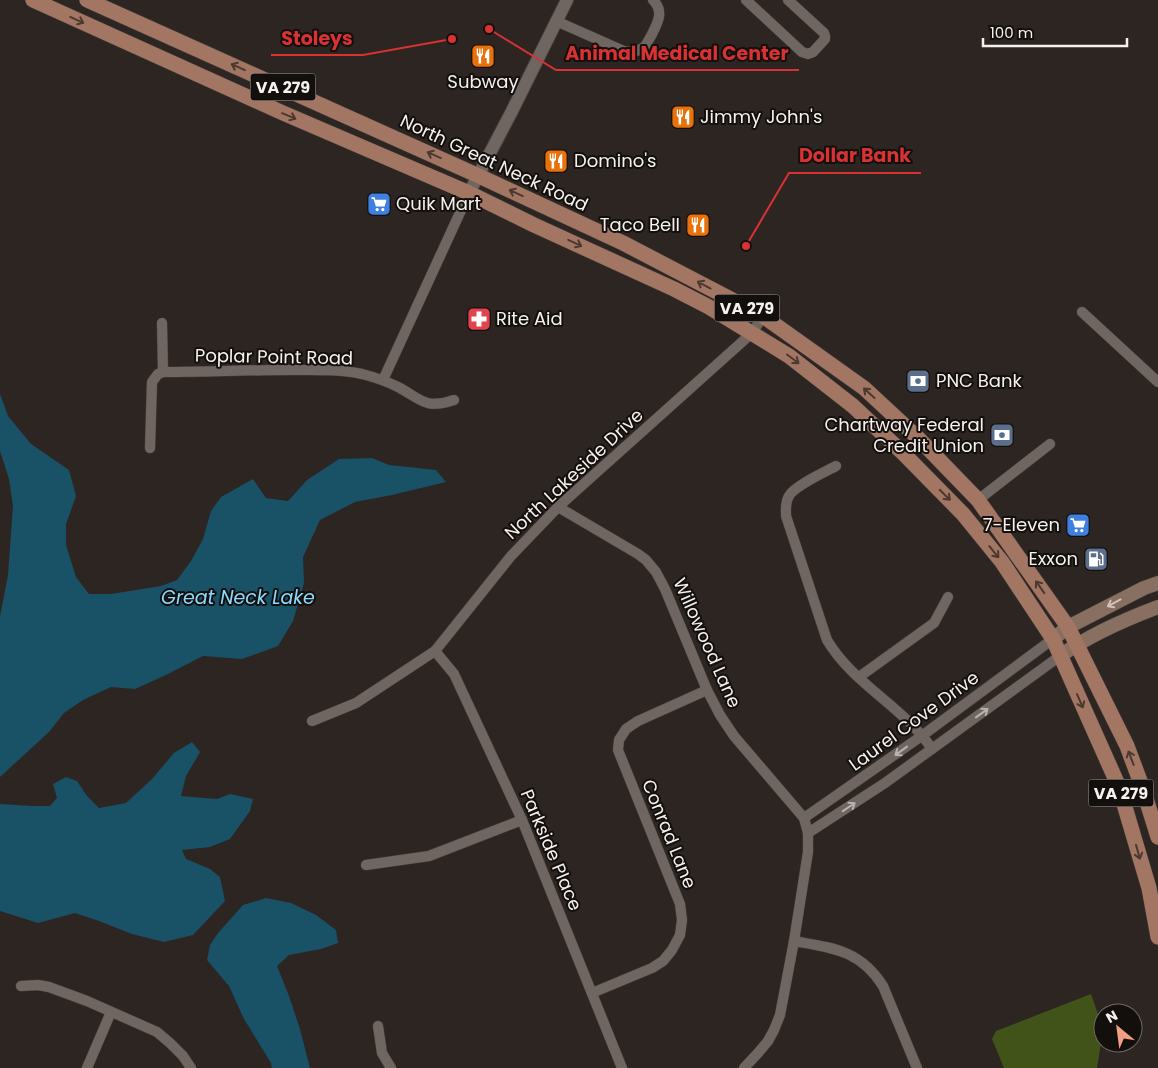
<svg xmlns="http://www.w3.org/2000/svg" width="1158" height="1068" font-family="Poppins,sans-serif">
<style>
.green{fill:#425319}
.water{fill:#195167}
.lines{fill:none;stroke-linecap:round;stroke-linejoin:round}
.minor-casing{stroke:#46403d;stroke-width:11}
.tertiary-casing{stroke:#46403d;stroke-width:14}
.secondary-casing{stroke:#46403d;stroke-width:15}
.primary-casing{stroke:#46403d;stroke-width:16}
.minor{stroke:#6f6661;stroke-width:10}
.tertiary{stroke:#6f6661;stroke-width:12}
.secondary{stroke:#896e62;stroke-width:14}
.primary{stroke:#a37664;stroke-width:15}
.oneway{stroke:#4d3830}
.oneway2{stroke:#d0c3bd}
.oneway3{stroke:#b9b2af}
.labels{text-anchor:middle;stroke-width:4;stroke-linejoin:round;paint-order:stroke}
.shield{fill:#130f0d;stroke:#b2adaa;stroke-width:1}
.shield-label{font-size:16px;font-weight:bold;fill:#f6f1ee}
.poi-label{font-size:18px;fill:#f6f1ee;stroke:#130f0d;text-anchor:start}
.street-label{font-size:18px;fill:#f6f1ee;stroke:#130f0d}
.water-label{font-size:19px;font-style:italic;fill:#8bd9fd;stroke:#130f0d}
.leader{fill:none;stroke:#d83232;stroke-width:2}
.callout-dot{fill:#d83232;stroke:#130f0d;stroke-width:2}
.callout-label{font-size:19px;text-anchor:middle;font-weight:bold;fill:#d83232;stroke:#130f0d;stroke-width:4;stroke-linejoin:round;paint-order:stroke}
</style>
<rect width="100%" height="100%" fill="#2d2521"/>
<path class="green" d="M1091,994L1099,1017L1101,1043L1097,1068H1004L992,1039L996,1031Z"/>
<g class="water">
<path d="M0,394L8,416L31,444L69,470L76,496L66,524V545L76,577L89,594H111L161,586L177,580L191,561L203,539L211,511L221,497L253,479L266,498L288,501L307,480L339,459L372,458L389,465L436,470L446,482L392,495L355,502L320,520L303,557L304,583L293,621L278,646L242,659L203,656L166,675L135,689L111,687L83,700L64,713L49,732L0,777V617L8,575L13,506L9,479L0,451Z"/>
<path d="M192,742L200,752L186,776L181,796L217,799L230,794L253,799L250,811L230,839L210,847L182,850L186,859L210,869L220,877L225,901L193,935L164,942L132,934L99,921L75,913L38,923L0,911V804L32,806H50L57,798L53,784L66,777L77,781L87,796L99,808L126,803L152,779L174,753Z"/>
<path d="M266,898L291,903L316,915L336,930L338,943L321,949L289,955L277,966L289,996L300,1029L310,1068H272L271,1063L244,1019L229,986L207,960L210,945L218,933L243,905Z"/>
</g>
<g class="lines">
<g class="minor-casing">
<g id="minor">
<path d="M746,0L802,52L808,54L813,52L825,39V36L824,33L788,0"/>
<path d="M556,21L626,52C633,51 640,52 645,46C647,44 649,39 651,36C657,24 665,12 653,0"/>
<path d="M1082,312L1158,382"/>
<path d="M162,323L163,372"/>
<path d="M383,380L469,193"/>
<path d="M150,448L152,382L158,374L163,372C205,372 247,370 290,370C314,370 338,369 362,374C374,377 386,381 398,387C421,399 425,410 454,400"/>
<path d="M836,466C825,472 794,486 789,496C785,502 786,509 786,516L827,640C853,684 904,707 932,749"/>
<path d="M978,500L1050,444"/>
<path d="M558,507L638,554L646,560L656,572L665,589L707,690L720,715L734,736L804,818L808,833V852L794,941L780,1015L774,1030L768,1041L758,1053L744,1068"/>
<path d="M435,651L454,674L522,820L622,1068"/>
<path d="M859,677L934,623L948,597"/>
<path d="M312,721L356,703L435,651L511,556L558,507L752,333L763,316"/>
<path d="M804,818L923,735L1053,639"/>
<path d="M808,833L885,783L1060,656"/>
<path d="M366,865L429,856L522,820"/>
<path d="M794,941C833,948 860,950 883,986L917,1068"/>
<path d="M21,986L38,985L49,987L87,1001L157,1032L170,1043L183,1056L191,1068"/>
<path d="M592,993L652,968L663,961L672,950L680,935L682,920L680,904L618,750L619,740L626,729L638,721L707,690"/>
<path d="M378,1026L382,1053L391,1068"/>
<path d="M87,1068L111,1012"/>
</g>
</g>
<g class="tertiary-casing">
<path id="tertiary" d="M469,193L512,111L567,0"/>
</g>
<g class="secondary-casing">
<g id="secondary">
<path d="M1053,639L1068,627L1144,588L1158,583"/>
<path d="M1060,656C1088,636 1126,619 1158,607"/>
</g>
</g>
<g class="primary-casing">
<g id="primary">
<path d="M33,0L283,113L469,193L534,225L674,289L709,307L789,356L853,406L903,453L963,514L1002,562L1053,639L1119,787L1149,888L1158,937"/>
<path d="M87,0L479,176L623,243L763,316L864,388L918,438L978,500L1068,627L1127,746L1143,789L1158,837"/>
</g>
</g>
<use href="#minor" class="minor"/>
<use href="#tertiary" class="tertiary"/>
<use href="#secondary" class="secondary"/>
<use href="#primary" class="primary"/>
</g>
<defs><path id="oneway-shaft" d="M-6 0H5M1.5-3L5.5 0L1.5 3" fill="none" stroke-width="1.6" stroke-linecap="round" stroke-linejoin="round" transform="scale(1.25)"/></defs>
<g class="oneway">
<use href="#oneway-shaft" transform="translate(77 20) rotate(24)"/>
<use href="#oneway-shaft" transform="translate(238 67) rotate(-156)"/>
<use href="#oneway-shaft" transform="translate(289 116) rotate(23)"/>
<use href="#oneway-shaft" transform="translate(434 155) rotate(-156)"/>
<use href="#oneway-shaft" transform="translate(516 193) rotate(-155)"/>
<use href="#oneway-shaft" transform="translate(575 243) rotate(25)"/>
<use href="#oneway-shaft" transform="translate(704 285) rotate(-152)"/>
<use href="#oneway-shaft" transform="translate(793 359) rotate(37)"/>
<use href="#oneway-shaft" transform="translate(869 393) rotate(-138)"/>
<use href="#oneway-shaft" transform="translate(945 495) rotate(45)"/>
<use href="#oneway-shaft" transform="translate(994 552) rotate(51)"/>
<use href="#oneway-shaft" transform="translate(1040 587) rotate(-125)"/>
<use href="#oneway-shaft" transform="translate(1080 701) rotate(66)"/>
<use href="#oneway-shaft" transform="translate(1131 758) rotate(-111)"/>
<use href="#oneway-shaft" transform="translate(1138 852) rotate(74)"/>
</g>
<use class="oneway2" href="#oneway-shaft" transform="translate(1114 603) rotate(152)"/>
<g class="oneway3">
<use href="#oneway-shaft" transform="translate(982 713) rotate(-36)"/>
<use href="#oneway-shaft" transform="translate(901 751) rotate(144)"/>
<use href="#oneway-shaft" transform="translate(849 807) rotate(-34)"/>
</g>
<defs>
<g id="restaurant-square" transform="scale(1.25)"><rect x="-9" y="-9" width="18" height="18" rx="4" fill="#e8710a" stroke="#130f0d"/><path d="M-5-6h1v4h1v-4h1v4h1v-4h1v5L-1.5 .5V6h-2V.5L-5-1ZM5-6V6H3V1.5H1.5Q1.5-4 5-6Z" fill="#fff"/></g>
<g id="supermarket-square" transform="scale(1.25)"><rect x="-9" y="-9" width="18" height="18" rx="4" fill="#3f7fe0" stroke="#130f0d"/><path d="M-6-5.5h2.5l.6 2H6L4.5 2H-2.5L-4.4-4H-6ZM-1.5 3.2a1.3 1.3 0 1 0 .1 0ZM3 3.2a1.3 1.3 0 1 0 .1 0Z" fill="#fff"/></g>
<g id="pharmacy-square" transform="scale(1.25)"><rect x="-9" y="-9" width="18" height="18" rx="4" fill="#e0444e" stroke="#130f0d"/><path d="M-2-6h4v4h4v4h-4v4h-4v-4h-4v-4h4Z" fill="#fff"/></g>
<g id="bank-square" transform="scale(1.25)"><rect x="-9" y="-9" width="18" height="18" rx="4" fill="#5c6f8a" stroke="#130f0d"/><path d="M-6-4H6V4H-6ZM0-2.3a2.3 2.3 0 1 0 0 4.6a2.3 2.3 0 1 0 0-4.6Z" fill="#fff"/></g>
<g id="fuel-square" transform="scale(1.25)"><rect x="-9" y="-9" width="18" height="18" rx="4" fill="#5c6f8a" stroke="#130f0d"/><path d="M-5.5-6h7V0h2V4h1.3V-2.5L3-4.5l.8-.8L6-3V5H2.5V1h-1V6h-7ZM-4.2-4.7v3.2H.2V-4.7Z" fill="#fff"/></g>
</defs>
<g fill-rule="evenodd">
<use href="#restaurant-square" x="483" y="56"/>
<use href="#restaurant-square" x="683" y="117"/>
<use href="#restaurant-square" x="556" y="161"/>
<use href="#supermarket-square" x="379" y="204"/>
<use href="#restaurant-square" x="698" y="225"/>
<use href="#pharmacy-square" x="479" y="319"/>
<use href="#bank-square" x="918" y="381"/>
<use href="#bank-square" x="1002" y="435"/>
<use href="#supermarket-square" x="1078" y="525"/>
<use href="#fuel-square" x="1096" y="559"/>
</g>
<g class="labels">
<g class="shield">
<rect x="250.5" y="73.5" width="65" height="27" rx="4"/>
<rect x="714.5" y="294.5" width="65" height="27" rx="4"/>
<rect x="1088.5" y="779.5" width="65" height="27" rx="4"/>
</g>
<g class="shield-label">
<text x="283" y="93">VA 279</text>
<text x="747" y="314">VA 279</text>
<text x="1121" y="799">VA 279</text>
</g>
<g class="poi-label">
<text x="483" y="88" text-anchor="middle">Subway</text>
<text x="700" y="123">Jimmy John's</text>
<text x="574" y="167">Domino's</text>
<text x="396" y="210">Quik Mart</text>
<text x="680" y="231" text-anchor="end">Taco Bell</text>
<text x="496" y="325">Rite Aid</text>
<text x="936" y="387">PNC Bank</text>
<text x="984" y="431" text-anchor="end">Chartway Federal<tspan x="984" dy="21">Credit Union</tspan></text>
<text x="1060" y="531" text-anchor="end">7-Eleven</text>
<text x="1078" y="565" text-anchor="end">Exxon</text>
</g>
<g class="street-label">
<text transform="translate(494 163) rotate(25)" y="6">North Great Neck Road</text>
<text transform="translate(274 357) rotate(1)" y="6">Poplar Point Road</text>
<text transform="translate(574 474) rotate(-43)" y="6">North Lakeside Drive</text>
<text transform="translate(707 643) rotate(66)" y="6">Willowood Lane</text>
<text transform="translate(914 721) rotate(-36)" y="6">Laurel Cove Drive</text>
<text transform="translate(669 834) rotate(68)" y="6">Conrad Lane</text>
<text transform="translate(551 850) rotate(67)" y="6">Parkside Place</text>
</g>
<g class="water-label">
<text x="238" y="604">Great Neck Lake</text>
</g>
</g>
<path class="leader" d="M452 39L363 55H271M489 29L556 70H799M746 246L789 173H921"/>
<g class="callout-dot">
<circle cx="452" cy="39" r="5"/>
<circle cx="489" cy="29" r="5"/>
<circle cx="746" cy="246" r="5"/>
</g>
<g class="callout-label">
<text x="317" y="45">Stoleys</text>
<text x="677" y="60">Animal Medical Center</text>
<text x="855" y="162">Dollar Bank</text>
</g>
<g transform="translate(1118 1028) rotate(331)"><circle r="24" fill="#130f0d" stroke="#6e6967"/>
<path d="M0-4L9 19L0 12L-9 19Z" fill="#f3a082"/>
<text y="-8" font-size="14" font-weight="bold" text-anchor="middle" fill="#f6f1ee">N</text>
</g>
<path d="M983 38v8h144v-8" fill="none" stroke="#f6f1ee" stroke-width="2.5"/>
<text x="990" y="38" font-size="15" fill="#f6f1ee" stroke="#130f0d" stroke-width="4" paint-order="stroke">100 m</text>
</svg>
